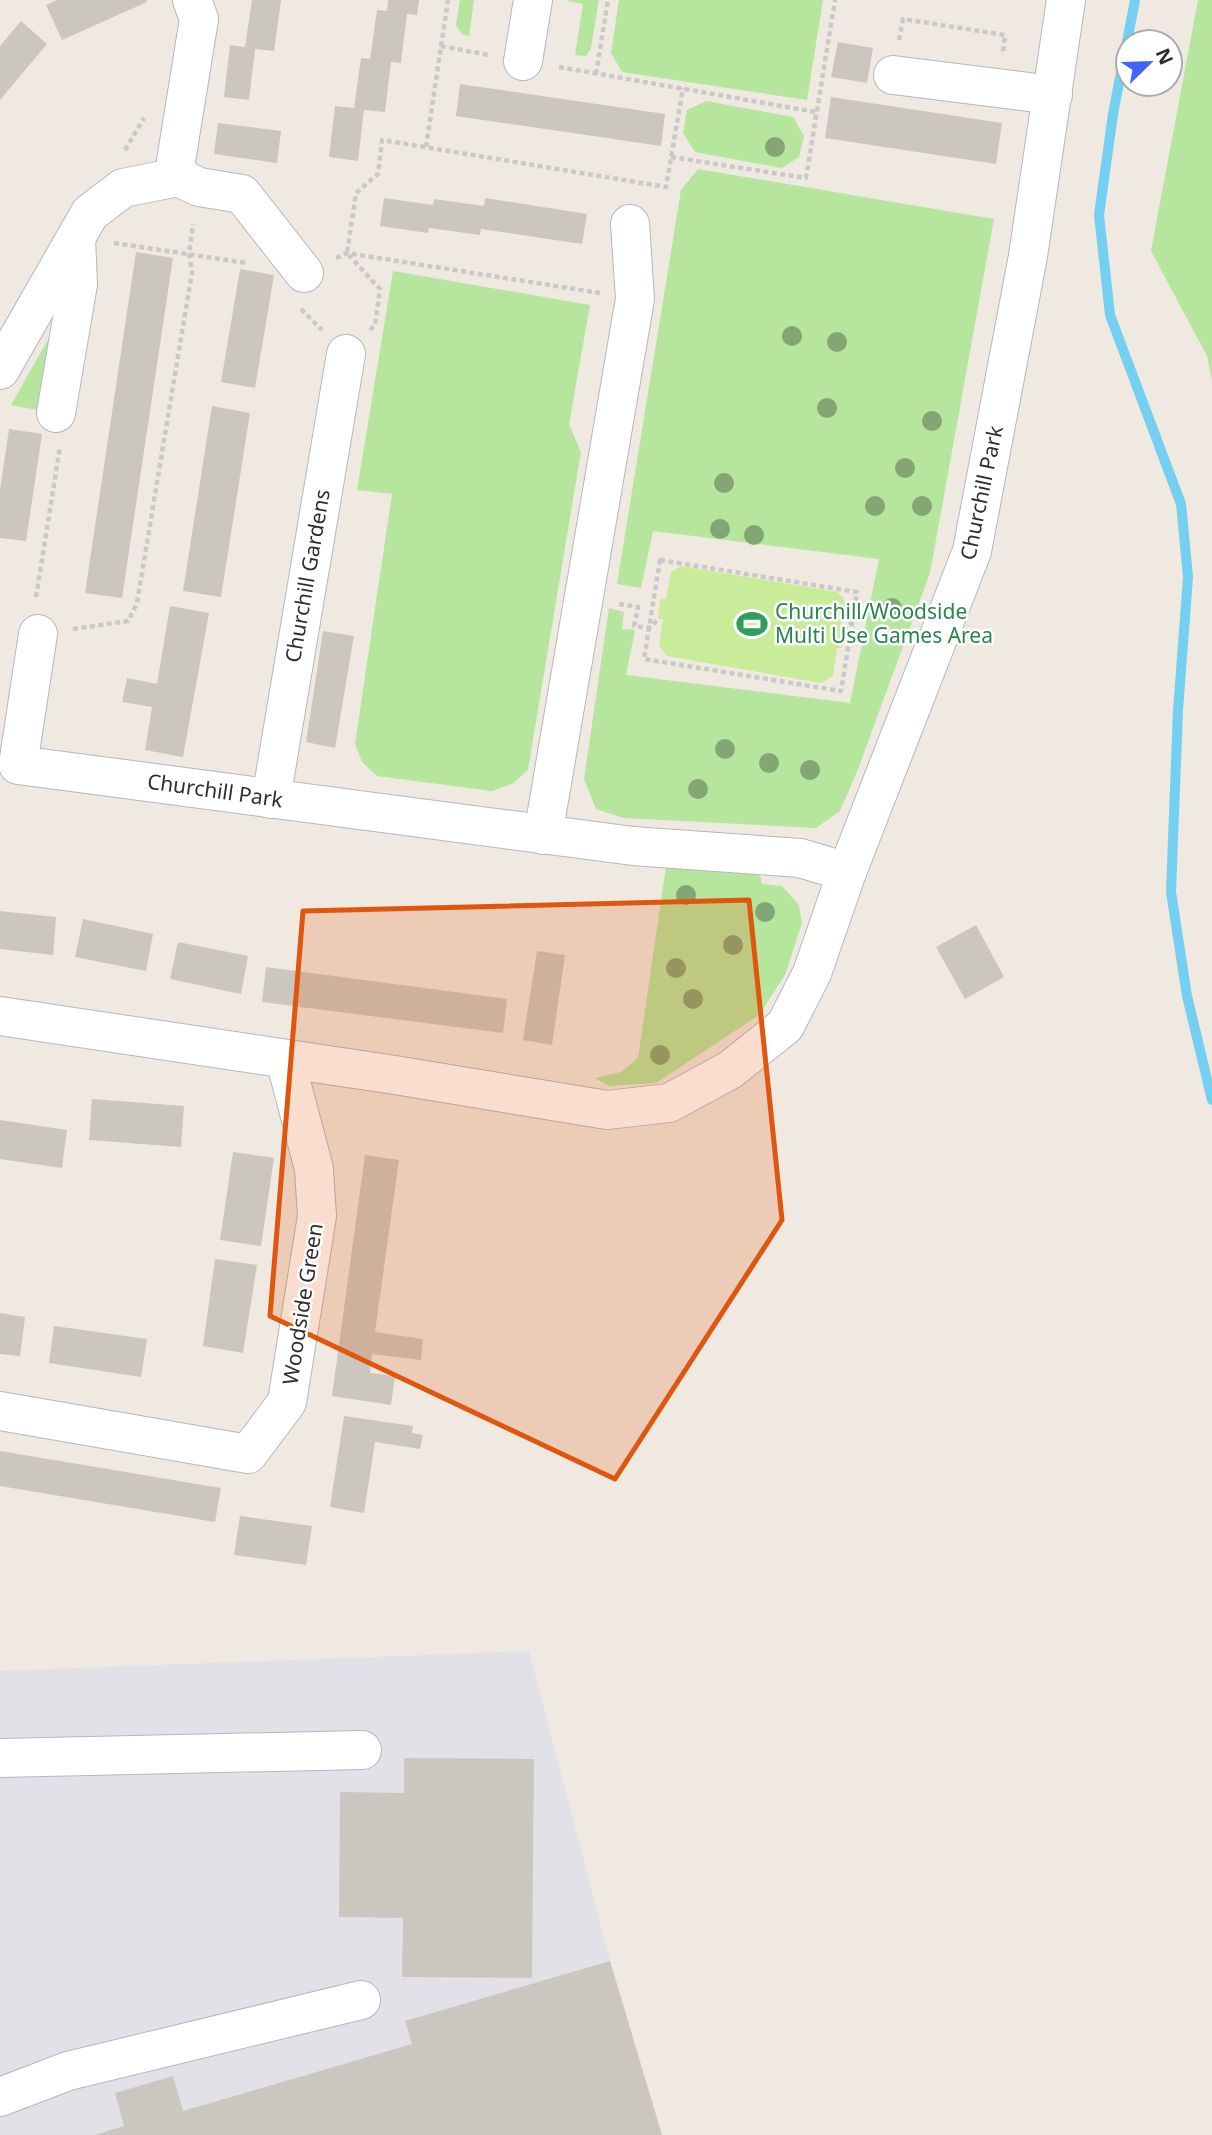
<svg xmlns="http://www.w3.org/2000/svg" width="1212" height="2135" font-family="'Noto Sans',sans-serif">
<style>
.industrial{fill:#e3e1e8}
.green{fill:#b6e59e}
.pitch{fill:#c9ec9a}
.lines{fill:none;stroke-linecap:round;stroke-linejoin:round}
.stream{stroke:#75cff0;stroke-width:10}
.building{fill:#cbc7bf}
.minor-casing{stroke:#b4b7c1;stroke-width:40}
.path{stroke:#c9c9c9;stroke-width:4.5;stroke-dasharray:5 3.5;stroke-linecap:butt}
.minor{stroke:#fff;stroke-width:38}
.tree{fill:#84a574}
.marked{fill:#df570e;fill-opacity:0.2;stroke:#df570e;stroke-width:5;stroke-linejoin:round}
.labels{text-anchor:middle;stroke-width:5;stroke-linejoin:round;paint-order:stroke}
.street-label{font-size:21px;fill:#2e2e2e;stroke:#fff}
.leisure-label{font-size:21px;fill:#27864d;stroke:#fff;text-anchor:start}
</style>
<rect width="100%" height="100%" fill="#efe9e1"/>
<path class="industrial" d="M529,1651L610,1961L662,2135H0V1671Z"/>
<g class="green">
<path d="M460,0H474L469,36L462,34L456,26Z"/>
<path d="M565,0H599L591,48L586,56L575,55L583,4Z"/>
<path d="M619,0H823L807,100L622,72L611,53Z"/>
<path d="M1198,0H1212V380L1207,356L1151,251Z"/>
<path d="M706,101L793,117L804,136L799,157L782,168L695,152L683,133L687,110Z"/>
<path d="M698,169L994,219L930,573L858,769L840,811L816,828L623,818L596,809L584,779L609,608L624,612L622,629L635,630L626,675L850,703L879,559L653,531L641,588L617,584L681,190Z"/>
<path d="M393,271L590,305L569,424L581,452L528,770L512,784L492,791L377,776L362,762L355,744L392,494L357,490Z"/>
<path d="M58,322L43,411L11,405Z"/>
<path d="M666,867L760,875L762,884L782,886L799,905L802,923L785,975L759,1015L656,1083L609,1086L595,1078L621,1072L638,1058Z"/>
</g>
<path class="pitch" d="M681,566L838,592L845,601L840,629L845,630L842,648H837L833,676L821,683L667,656L659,646L663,619L658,618L660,599H666L671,572Z"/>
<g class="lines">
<path class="stream" d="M1135,0L1113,114L1099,215L1110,315L1181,504L1188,577L1178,710L1171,892L1187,996L1212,1100"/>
</g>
<g class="building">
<path d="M57,0H146L147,2L62,40L46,5Z"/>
<path d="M252,0H281L274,51L255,49L249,100L224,97L230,45L245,47Z"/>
<path d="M388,0H419L417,15L407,14L401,63L391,62L385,112L364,110L358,161L329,157L335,106L354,108L361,58L370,59L377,10L387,11Z"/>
<path d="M21,21L47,44L0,100V46Z"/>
<path d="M838,42L873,48L867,83L831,77Z"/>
<path d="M460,84L665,114L661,146L456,116Z"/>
<path d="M831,97L1002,123L996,164L825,138Z"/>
<path d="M218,123L281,131L277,163L214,154Z"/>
<path d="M384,198L433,205L434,199L484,206L485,198L587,214L582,244L481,229L480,235L429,228L428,233L380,226Z"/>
<path d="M136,252L173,258L122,598L85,593Z"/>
<path d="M240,269L274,275L255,388L221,382Z"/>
<path d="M212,406L250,413L221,597L183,591Z"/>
<path d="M9,429L42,434L26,541L0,538V490Z"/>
<path d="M170,606L209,613L183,757L145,750L152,707L122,702L127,678L157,684Z"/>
<path d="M323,631L354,636L335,748L306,742Z"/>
<path d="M0,911L56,917L53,955L0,949Z"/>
<path d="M83,919L153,934L146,971L75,957Z"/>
<path d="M976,925L1004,977L965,999L936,947Z"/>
<path d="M178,942L248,956L241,994L170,979Z"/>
<path d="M537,951L565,955L552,1045L523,1040Z"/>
<path d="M266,967L507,999L503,1033L262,1002Z"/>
<path d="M92,1099L184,1106L181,1147L89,1140Z"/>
<path d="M0,1120L67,1130L62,1168L0,1159Z"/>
<path d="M233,1152L274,1158L261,1246L220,1240Z"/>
<path d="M365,1155L399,1160L375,1332L423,1339L421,1360L372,1354L370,1373L395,1376L391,1405L332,1396Z"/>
<path d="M215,1259L257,1265L243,1353L203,1346Z"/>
<path d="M0,1313L25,1317L20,1356L0,1354Z"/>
<path d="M54,1326L147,1339L141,1377L49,1363Z"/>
<path d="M344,1416L413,1426L412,1433L423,1435L420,1449L375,1442L364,1513L330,1507Z"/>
<path d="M0,1451L221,1488L215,1522L0,1486Z"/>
<path d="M240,1516L312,1526L306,1565L234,1555Z"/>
<path d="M404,1758L534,1759L532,1978L402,1977L403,1918L339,1917L340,1792L404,1793Z"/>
<path d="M610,1961L662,2135H95L124,2126L115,2093L173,2076L183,2111L412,2044L405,2021Z"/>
</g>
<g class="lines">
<g class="minor-casing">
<g id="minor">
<path d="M192,0L199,19L176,161L178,177L199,187L242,194L304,273"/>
<path d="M523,61L533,0"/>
<path d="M893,75L1053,95"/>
<path d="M0,370L90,213L123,188L178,177"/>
<path d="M56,413L78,284L76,238"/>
<path d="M38,634L18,765L633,846L800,858L847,872"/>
<path d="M271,799L346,354"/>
<path d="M543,835L635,299L630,224"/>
<path d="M0,1016L395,1075L607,1110L669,1103L730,1070L785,1026L812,973L847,872L972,551L1028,256L1066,0"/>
<path d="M0,1411L248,1454L287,1402L317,1216L314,1169L285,1059"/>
<path d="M0,1758L362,1750"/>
<path d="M0,2097L68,2071L361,2000"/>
</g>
</g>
<g class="path">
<path d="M899,40L903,19L1005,35L1003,52"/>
<path d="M441,46L488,55"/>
<path d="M559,67L816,112"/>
<path d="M596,74L608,0"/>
<path d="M426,147L448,0"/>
<path d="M125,150L144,118"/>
<path d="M671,157L806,178L835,0"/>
<path d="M114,243L247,263"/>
<path d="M336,258L347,253L600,293"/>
<path d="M301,309L322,330"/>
<path d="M370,330L375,325L380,289L347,253L356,193L378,174L382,140L666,187L683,88"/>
<path d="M660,560L857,592L841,691L644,659Z"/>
<path d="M36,597L60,447"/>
<path d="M619,604L638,607L634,626L649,628L660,618"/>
<path d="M73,629L128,621L137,603L192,272L189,254L193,224"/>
<path d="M843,630L852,622"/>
</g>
<use href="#minor" class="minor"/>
</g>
<g class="tree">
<circle cx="775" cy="147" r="10"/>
<circle cx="792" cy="336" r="10"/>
<circle cx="837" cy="342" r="10"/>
<circle cx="827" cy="408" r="10"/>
<circle cx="932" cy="421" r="10"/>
<circle cx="905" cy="468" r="10"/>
<circle cx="724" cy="483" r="10"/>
<circle cx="875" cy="506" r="10"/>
<circle cx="922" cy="506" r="10"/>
<circle cx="720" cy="529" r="10"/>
<circle cx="754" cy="535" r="10"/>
<circle cx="892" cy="608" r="10"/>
<circle cx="725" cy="749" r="10"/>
<circle cx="769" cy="763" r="10"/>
<circle cx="810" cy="770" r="10"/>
<circle cx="698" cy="789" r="10"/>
<circle cx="686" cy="895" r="10"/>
<circle cx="765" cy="912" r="10"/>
<circle cx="733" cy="945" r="10"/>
<circle cx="676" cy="968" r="10"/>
<circle cx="693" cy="999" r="10"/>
<circle cx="660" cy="1055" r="10"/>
</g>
<path class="marked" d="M749,900L782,1220L615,1479L270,1316L303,911Z"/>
<defs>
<g id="stadium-bare" transform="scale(2.415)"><path d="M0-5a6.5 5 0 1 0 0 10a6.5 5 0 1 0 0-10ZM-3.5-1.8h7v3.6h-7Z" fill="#2e9e5b" stroke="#fff" stroke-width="2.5" paint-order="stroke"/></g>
</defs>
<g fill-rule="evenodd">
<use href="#stadium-bare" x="752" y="624"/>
</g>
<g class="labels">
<g class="street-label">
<text transform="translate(982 493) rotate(-78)" y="7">Churchill Park</text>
<text transform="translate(308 576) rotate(-80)" y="7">Churchill Gardens</text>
<text transform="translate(215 791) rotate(8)" y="7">Churchill Park</text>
<text transform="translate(303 1304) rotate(-81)" y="7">Woodside Green</text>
</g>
<g class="leisure-label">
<text x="775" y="619">Churchill/Woodside<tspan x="775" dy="24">Multi Use Games Area</tspan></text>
</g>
</g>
<g transform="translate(1149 63) rotate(67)"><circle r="33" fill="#ffffff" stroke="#ababab" stroke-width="2"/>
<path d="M0-5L12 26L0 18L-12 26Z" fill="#4264fb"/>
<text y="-10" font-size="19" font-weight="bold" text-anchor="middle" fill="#2e2e2e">N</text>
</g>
</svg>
